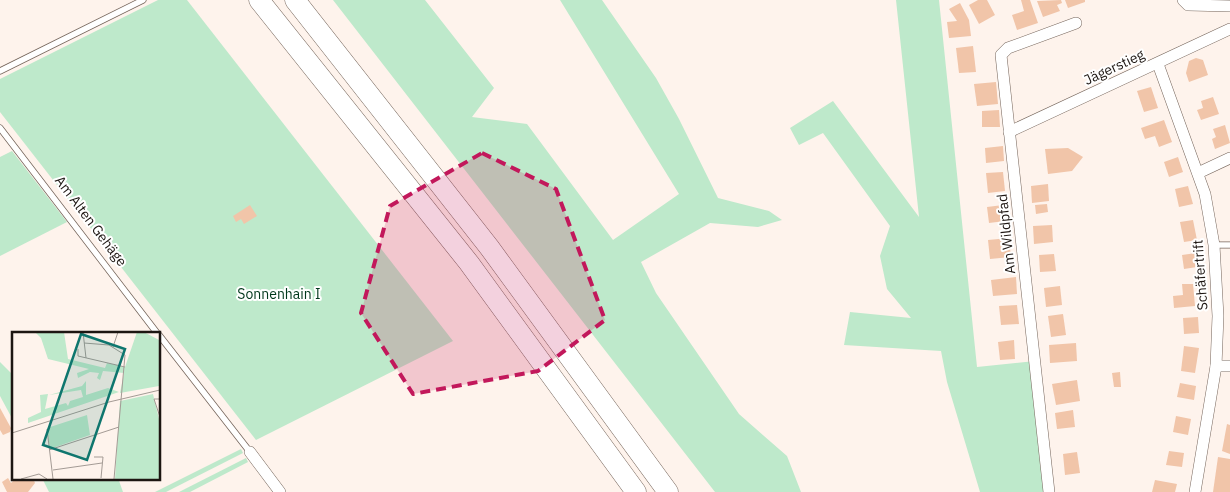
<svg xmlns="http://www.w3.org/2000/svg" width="1230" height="492" font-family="'IBM Plex Sans',sans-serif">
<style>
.green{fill:#bee9cb}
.building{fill:#f1c5a9}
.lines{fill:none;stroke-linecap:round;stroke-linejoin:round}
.lane-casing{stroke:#76665c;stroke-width:7}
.street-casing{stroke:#76665c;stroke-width:12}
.highway-casing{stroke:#76665c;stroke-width:21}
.lane{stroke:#fff;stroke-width:5.5}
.street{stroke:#fff;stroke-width:11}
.highway{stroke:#fff;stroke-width:20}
.marked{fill:#c2185b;fill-opacity:0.2;stroke:#c2185b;stroke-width:4;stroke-dasharray:10 6;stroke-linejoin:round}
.labels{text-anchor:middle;stroke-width:4;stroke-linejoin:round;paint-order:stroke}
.street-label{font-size:14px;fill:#1d1612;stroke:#fff}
.park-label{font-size:14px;fill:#00371b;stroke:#fff}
.inset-road{fill:none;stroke:#a49b95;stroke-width:1}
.view{fill:#0f766e;fill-opacity:0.15;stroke:#0f766e;stroke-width:2.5}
.inset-edge{fill:none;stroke:#1d1612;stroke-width:2.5}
</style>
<rect width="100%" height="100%" fill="#fef3ec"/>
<g class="green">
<path d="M158,0H187L453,341L256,440L0,112V79Z"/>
<path d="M333,0H425L494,88L472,117L527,124L613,240L679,194L560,0H602L656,78L679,119L718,198L769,211L782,220L758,227L710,223L641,262L656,293L739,414L787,456L801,492H715Z"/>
<path d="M896,0H939L977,367L1035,361L1049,492H980L947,382L941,351L844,345L850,312L911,318L887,289L880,256L890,226L823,133L799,145L790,128L833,101L919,217Z"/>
<path d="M12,151L67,222L0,256V157Z"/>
<path d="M0,362L14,376V422L0,396Z"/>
<path d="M241,449L243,453L166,492H155Z"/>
<path d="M246,458L248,462L190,492H179Z"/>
<path d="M42,478H118L123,492H49Z"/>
</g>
<g class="building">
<path d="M978,0H987L995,15L979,24L969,5Z"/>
<path d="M1021,0H1030L1038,23L1017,30L1012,15L1024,11Z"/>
<path d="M1061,0L1062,3L1057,5L1060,11L1043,17L1037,1Z"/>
<path d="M1065,0H1085V2L1068,8Z"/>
<path d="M960,3L969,20L971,36L949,38L947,22L957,21L949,9Z"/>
<path d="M973,46L976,72L959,73L956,48Z"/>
<path d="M1196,58L1203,60L1208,75L1189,82L1186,73L1189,61Z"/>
<path d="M996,82L998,104L977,106L974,84Z"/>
<path d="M1151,87L1158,108L1144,112L1137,91Z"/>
<path d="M1213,97L1219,114L1201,120L1197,110L1203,108L1201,101Z"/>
<path d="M999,110L1000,127H982V111Z"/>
<path d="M1164,120L1172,142L1159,147L1155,136L1145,139L1141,128Z"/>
<path d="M1225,125L1230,143L1215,149L1212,139L1216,137L1213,129Z"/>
<path d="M1003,146L1004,161L986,163L985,148Z"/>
<path d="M1068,148L1083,157L1072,171L1048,174L1045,149Z"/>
<path d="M1178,157L1183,172L1169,177L1164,162Z"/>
<path d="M1003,172L1005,191L988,193L986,173Z"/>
<path d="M1048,184L1049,201L1032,203L1031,186Z"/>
<path d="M1188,186L1193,204L1179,207L1175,189Z"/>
<path d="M1047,204L1048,212L1036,214L1035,205Z"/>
<path d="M250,205L257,216L244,224L241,219L236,222L233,216Z"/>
<path d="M1003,205L1005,221L989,223L987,207Z"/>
<path d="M1193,220L1197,240L1184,242L1180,222Z"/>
<path d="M1052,225L1053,242L1034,244L1033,226Z"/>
<path d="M1009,238L1011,257L990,259L988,240Z"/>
<path d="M1196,253L1197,267L1184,269L1182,255Z"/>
<path d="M1054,254L1056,271L1040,272L1039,255Z"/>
<path d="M1016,277L1017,294L993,296L991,280Z"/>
<path d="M1182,284H1193L1195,306L1174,308L1173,296L1183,295Z"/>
<path d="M1060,286L1062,305L1046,307L1044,288Z"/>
<path d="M1017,305L1019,324L1001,325L999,306Z"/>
<path d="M1063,314L1066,335L1051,337L1048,316Z"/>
<path d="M1198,317L1199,333L1184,334L1183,318Z"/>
<path d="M1014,340L1015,359L1000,360L998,342Z"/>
<path d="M1076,343L1077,361L1050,363L1049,345Z"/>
<path d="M1184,346L1199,348L1195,373L1181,371Z"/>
<path d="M1120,372L1121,387H1114L1112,373Z"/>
<path d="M1077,380L1080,401L1056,405L1052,384Z"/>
<path d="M1180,383L1196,386L1194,400L1177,397Z"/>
<path d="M0,408L11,428L10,432L3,435L0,430Z"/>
<path d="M1073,410L1075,427L1057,429L1055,413Z"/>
<path d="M1176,416L1191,419L1188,435L1173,432Z"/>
<path d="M1227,424L1230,425V454L1222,451Z"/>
<path d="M1169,451L1184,453L1182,467L1166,465Z"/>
<path d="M1077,452L1080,473L1065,475L1063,454Z"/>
<path d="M1218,457L1230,459V492H1213Z"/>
<path d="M8,478L11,483L16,478H33L35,483L28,492H7L2,482Z"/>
<path d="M1155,480L1177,484L1175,492H1152Z"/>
</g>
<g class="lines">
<g class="lane-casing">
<g id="lane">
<path d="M0,71L143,0"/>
<path d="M0,128L157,333"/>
<path d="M1214,245H1230"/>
<path d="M159,335L250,452"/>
</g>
</g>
<g class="street-casing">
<g id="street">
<path d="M1183,0L1188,5L1230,6"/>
<path d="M1158,64L1205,194L1214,245L1218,316L1216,366L1195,492"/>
<path d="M1009,132L1230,29"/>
<path d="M1198,173L1230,158"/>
<path d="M1216,366H1230"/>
<path d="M250,452L280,492"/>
<path d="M1049,492L1001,55L1008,48L1076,23"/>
</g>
</g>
<g class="highway-casing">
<g id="highway">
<path d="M259,0L469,263L636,492"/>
<path d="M295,0L489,247L668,492"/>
</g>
</g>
<use href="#lane" class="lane"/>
<use href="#street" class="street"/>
<use href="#highway" class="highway"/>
</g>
<path class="marked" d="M482,153L556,189L605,320L538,371L413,394L361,313L390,206Z"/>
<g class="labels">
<g class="street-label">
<text transform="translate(1114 67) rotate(-25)" y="5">Jägerstieg</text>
<text transform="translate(91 221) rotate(53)" y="5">Am Alten Gehäge</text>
<text transform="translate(1006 234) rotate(-96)" y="5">Am Wildpfad</text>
<text transform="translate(1200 275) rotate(-94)" y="5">Schäfertrift</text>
</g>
<g class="park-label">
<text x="279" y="299">Sonnenhain I</text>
</g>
</g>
<g transform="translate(12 332)">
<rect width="148" height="148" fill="#fef3ec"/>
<path d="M23,0H52L56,27L93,36L95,31L113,35L125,0H132L147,8V54L108,61L112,41L91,39L88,48L85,46L87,41L78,40L66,46L65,41L77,37L36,27L29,6ZM74,49V63L96,56L107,60L16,91V86L29,80L28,63L36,62L33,77L54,71L56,74L58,69L71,65L69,58L37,63L70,54ZM141,62L147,87V147H103L108,69ZM75,83L78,103L38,117L35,96Z" fill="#bee9cb"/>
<path class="inset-road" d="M71,0L74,26M72,11L97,13L113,23L102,147M101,15L106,0M66,17V24L113,35M148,67H142L148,85M35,97L41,147M0,101L97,70L148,58M37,118L107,95M82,125H91L89,146M41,138L90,131M9,147L27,142L35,147"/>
<path class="view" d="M69,2L113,17L75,128L31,113Z"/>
<rect width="148" height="148" class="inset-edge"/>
</g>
</svg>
